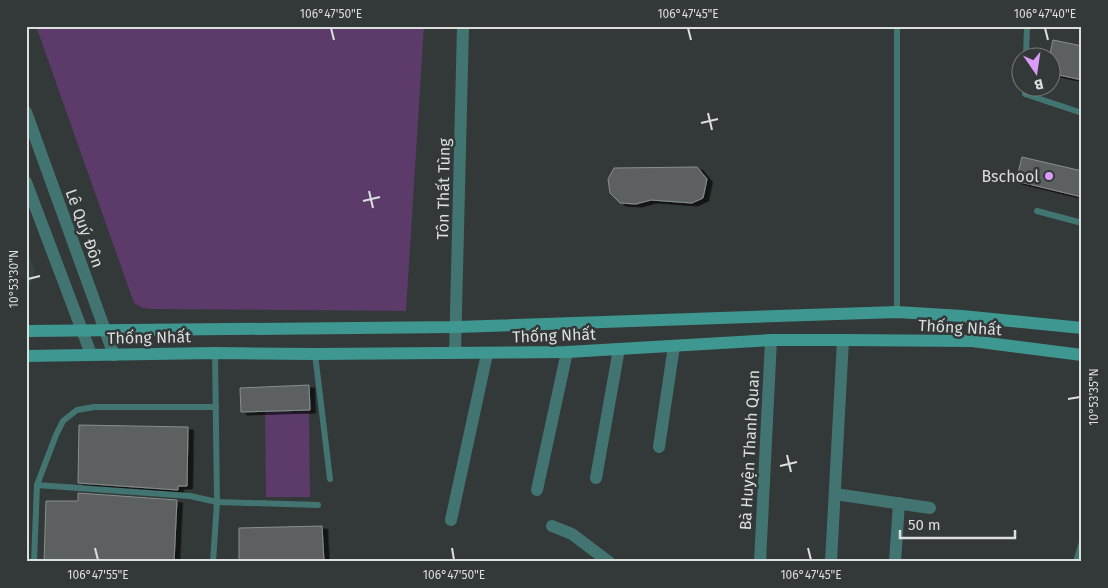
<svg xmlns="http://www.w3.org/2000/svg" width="1108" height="588" font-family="'Fira Sans',sans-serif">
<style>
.built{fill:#364342}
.green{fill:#5c3b6a}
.building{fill:#5b6160;stroke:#888e8e;filter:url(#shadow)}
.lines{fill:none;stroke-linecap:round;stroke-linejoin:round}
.service{stroke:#427571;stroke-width:6}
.minor{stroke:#427571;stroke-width:12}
.tertiary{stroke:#427571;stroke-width:12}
.secondary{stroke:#3f9791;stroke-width:12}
.ticks{fill:none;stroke:#dbdfde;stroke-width:2}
.poi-dot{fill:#da9af6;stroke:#333838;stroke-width:2}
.labels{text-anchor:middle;stroke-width:5;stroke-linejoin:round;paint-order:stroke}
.poi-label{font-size:16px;fill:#dbdfde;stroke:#333838;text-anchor:end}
.street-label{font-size:16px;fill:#dbdfde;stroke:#333838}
.neatline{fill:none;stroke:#dbdfde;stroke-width:2}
.ticks-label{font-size:12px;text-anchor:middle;fill:#dbdfde}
</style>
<defs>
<filter id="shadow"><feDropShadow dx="5.5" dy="3" stdDeviation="0" flood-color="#0009"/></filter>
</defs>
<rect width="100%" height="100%" fill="#333838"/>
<path class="built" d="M26,246L35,271L26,301Z"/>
<g class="green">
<path d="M36,26H424L406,311L153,309L143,308L134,303Z"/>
<path d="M265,412H309L310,497H266Z"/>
</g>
<g class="building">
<path d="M1053,40L1082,46V80L1050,73V58H1049Z"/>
<path d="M1022,157L1082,171V197L1016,181Z"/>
<path d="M697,167L707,179L703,198L692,203L651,200L636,204L620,203L610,193L608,179L614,168Z"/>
<path d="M309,385L310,410L241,412L240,388Z"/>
<path d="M79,425L188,427L187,486H178V490L78,483Z"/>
<path d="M78,493L177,500L174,562H44L46,501H78Z"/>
<path d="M322,526L324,562H239V528Z"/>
</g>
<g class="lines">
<g class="service">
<path d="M1026,58L1027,26"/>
<path d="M1025,88V94L1082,113"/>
<path d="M1037,211L1082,223"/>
<path d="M897,312V26"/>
<path d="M315,354L330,479"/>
<path d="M37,485L190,496L217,502L318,505"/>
<path d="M34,562L37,485L56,435L63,421L77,410L94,407H216"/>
<path d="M213,562L217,502L215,353"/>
<path d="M1076,562L1082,542"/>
</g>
<g class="minor">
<path d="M659,447L674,346"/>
<path d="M596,478L619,349"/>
<path d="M537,490L567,352"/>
<path d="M835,494L930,508"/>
<path d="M451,520L487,354"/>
<path d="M552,526L572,534L609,562"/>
<path d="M760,562L771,340"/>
<path d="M831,562L843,340"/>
<path d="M895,562L899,503"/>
</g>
<g class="tertiary">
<path d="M26,112L114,355"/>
<path d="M26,182L91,354"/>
<path d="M455,353L463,26"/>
</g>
<g class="secondary">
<path d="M26,331L456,327L897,312L962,316L1082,328"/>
<path d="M26,356L215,353L315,354L567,352L771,340H843L972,341L1082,355"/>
</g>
</g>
<path class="ticks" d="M331,28L334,40M688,28L691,40M1045,28L1048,40M708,113L712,130M701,123L718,119M369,191L373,208M363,201L380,197M28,279L40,276M1068,399L1080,397M787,455L791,472M780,466L797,462M95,548L98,560M452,548L454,560M808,548L811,560"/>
<circle class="poi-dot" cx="1049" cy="176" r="5"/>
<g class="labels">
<g class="poi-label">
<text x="1039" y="182">Bschool</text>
</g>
<g class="street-label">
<text transform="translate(443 189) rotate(-89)" y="6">Tôn Thất Tùng</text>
<text transform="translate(85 228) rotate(70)" y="6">Lê Quý Đôn</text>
<text transform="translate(960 327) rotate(3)" y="6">Thống Nhất</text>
<text transform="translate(554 335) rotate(-2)" y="6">Thống Nhất</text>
<text transform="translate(149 337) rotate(-1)" y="6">Thống Nhất</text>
<text transform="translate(749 450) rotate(-87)" y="6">Bà Huyện Thanh Quan</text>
</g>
</g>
<rect width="1108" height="588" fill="none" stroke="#333838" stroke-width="55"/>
<g transform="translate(1036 72) rotate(167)"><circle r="24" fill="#333838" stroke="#767b7a"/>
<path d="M0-4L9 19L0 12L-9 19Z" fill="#da9af6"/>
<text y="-8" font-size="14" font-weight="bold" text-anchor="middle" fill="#dbdfde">B</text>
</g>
<path d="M900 530v8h115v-8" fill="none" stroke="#dbdfde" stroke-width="2.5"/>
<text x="908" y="530" font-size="15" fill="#dbdfde" stroke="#333838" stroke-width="4" paint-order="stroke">50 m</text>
<rect x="28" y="28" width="1052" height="532" class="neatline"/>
<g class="ticks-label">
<text x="331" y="18">106°47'50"E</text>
<text x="688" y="18">106°47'45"E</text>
<text x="1045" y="18">106°47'40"E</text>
<text transform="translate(14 279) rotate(-90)" y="4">10°53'30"N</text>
<text transform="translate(1094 397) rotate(-90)" y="4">10°53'35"N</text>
<text x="98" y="579">106°47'55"E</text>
<text x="454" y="579">106°47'50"E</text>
<text x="811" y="579">106°47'45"E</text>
</g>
</svg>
